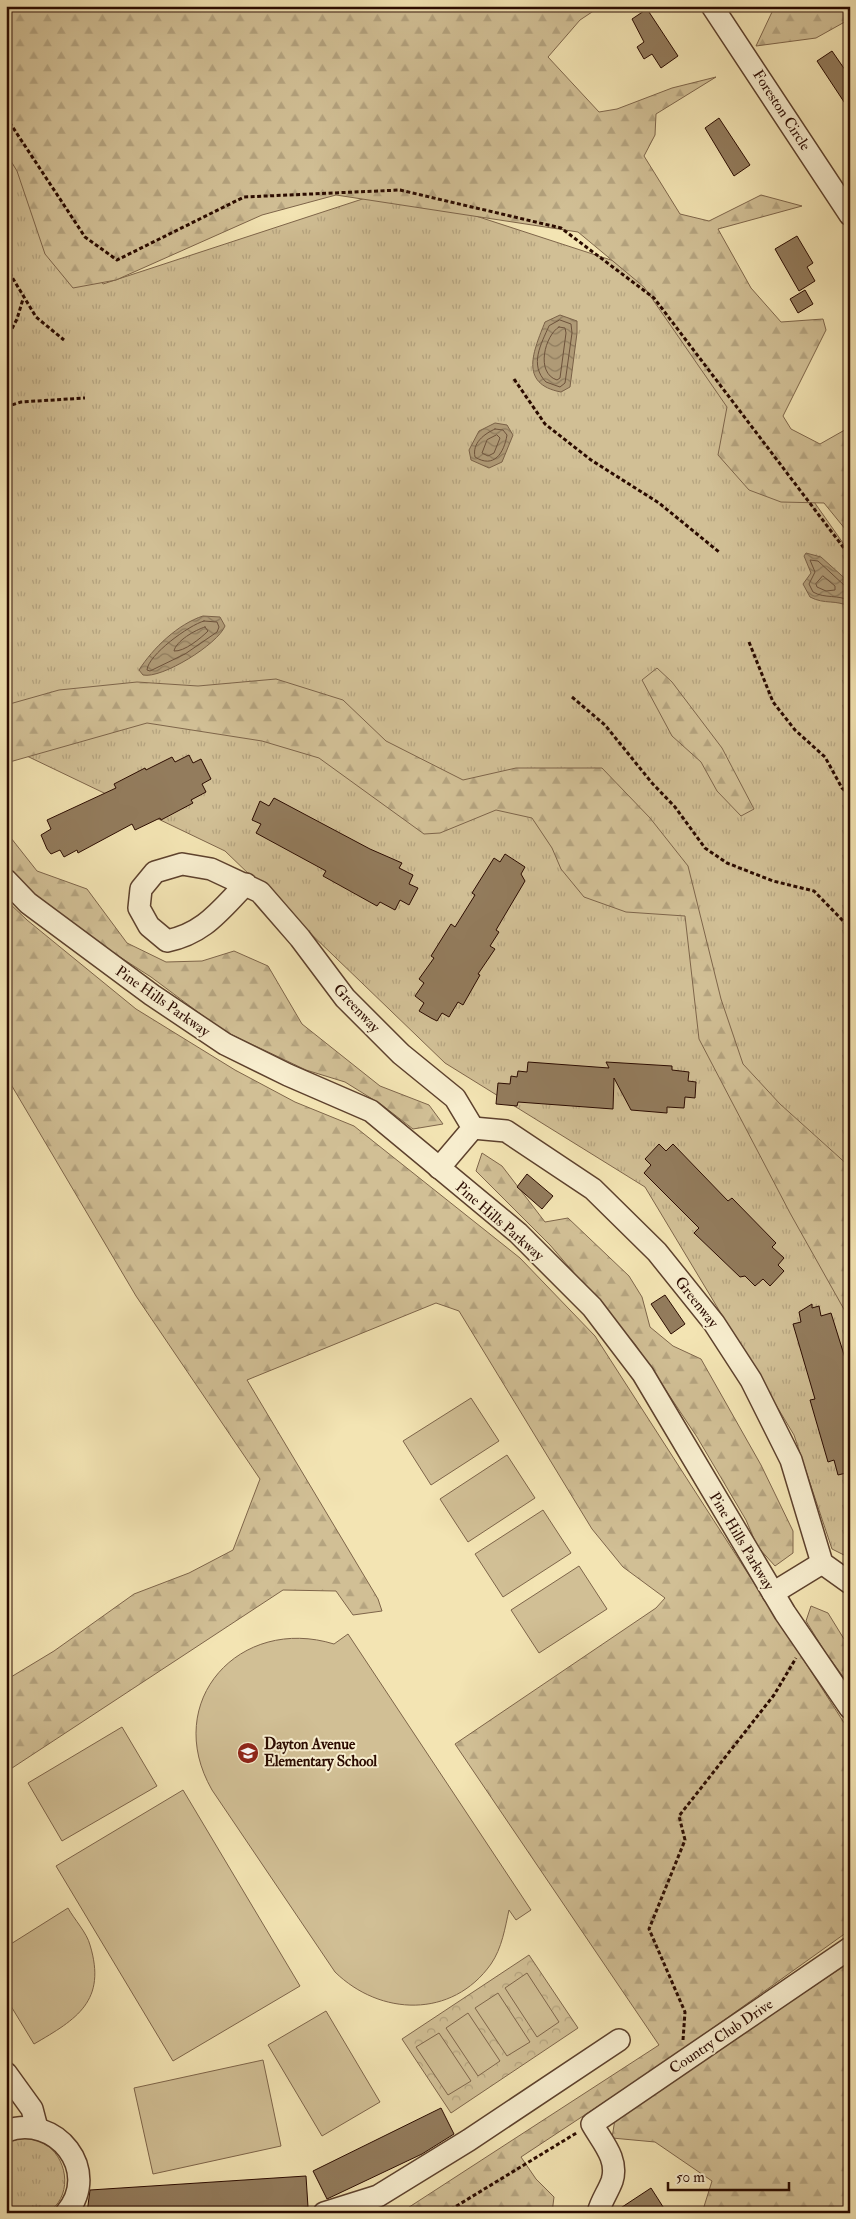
<svg xmlns="http://www.w3.org/2000/svg" width="856" height="2219" font-family="'IM FELL Double Pica',serif">
<style>
.grass{fill:url(#grass-tufts);stroke:#7e654a}
.forest{fill:url(#forest-firs);stroke:#7e654a}
.park{fill:url(#park-crowns);stroke:#7e654a}
.pitch{fill:#d1bf95;stroke:#7e654a}
.water{fill:url(#water-waves);stroke:#7a6147}
.lines{fill:none;stroke-linecap:round;stroke-linejoin:round}
.shore{stroke:#6d523b;stroke-width:1}
.building{fill:#937c5d;stroke:#2b0b00}
.minor-casing{stroke:#5d412d;stroke-width:24}
.path{stroke:#2b0b00;stroke-width:3;stroke-dasharray:4 2.5;stroke-linecap:butt}
.minor{stroke:#f7edce;stroke-width:21}
.labels{text-anchor:middle;stroke-width:4;stroke-linejoin:round;paint-order:stroke}
.street-label{font-size:15px;fill:#2b0b00;stroke:#f7edce}
.poi-label{font-size:15px;font-weight:bold;fill:#2b0b00;stroke:#f7edce;text-anchor:start}
</style>
<defs>
<pattern id="grass-tufts" width="24" height="20" patternUnits="userSpaceOnUse" patternTransform="scale(1.25)"><rect width="24" height="20" fill="#d1bf95"/><path d="M3 7l-1-3M5 7V3M7 7l1-3M15 17l-1-3M17 17v-4M19 17l1-3" fill="none" stroke="#b4a37f"/></pattern>
<pattern id="forest-firs" width="22" height="20" patternUnits="userSpaceOnUse" patternTransform="scale(1.25)"><rect width="22" height="20" fill="#d1bf95"/><path d="M5 1l3.5 6h-7zM16 11l3.5 6h-7z" fill="#b4a37f"/></pattern>
<pattern id="park-crowns" width="20" height="18" patternUnits="userSpaceOnUse" patternTransform="scale(1.25)"><rect width="20" height="18" fill="#d1bf95"/><path d="M2 6a3 3 0 1 1 6 0M12 15a3 3 0 1 1 6 0" fill="none" stroke="#b4a37f"/></pattern>
<pattern id="water-waves" width="16" height="10" patternUnits="userSpaceOnUse" patternTransform="scale(1.25)"><rect width="16" height="10" fill="#af9a76"/><path d="M0 5q4-4 8 0t8 0" fill="none" stroke="#8f7c5e"/></pattern>
</defs>
<rect width="100%" height="100%" fill="#f3e4b3"/>
<filter id="stains"><feTurbulence type="fractalNoise" baseFrequency=".004" numOctaves="4"/><feColorMatrix values="0 0 0 0 .2 0 0 0 0 .09 0 0 0 0 .02 0 0 0 .5 -.17"/></filter>
<radialGradient id="worn" r=".72"><stop offset=".6" stop-color="#630" stop-opacity="0"/><stop offset="1" stop-color="#630" stop-opacity=".3"/></radialGradient>
<g class="grass">
<path d="M6,127L103,284L393,189L654,274L850,553V1558L832,1549L794,1435L645,1187L445,1063L225,851L6,746Z"/>
<path d="M22,2138C31,2139 40,2140 48,2146C69,2162 72,2198 47,2213H6V2143Z"/>
</g>
<g class="forest">
<path d="M6,6H601L580,20L548,57L599,112L617,109L672,88L716,77L656,114L655,135L644,156L680,214L709,221L761,195L802,206L718,229L751,288L781,322L823,319L826,330L783,416L791,429L820,444L850,427V535L824,503L781,502L749,490L718,455L727,407L644,287L578,232L336,195L262,215L116,280L73,288L45,254L17,171L6,153Z"/>
<path d="M778,6H850V19L816,38L756,46L772,12Z"/>
<path d="M657,668L672,682L722,748L754,809L741,816L717,791L701,762L672,736L642,680Z"/>
<path d="M276,679L343,700L386,741L463,780L516,768H602L650,818L688,866L721,999L743,1064L780,1104L850,1167V1320L790,1213L699,1039L685,916L626,912L584,897L561,869L552,848L532,818L496,810L440,833L424,834L319,758L262,741L147,723L6,763V705L59,690L137,682L198,686Z"/>
<path d="M6,810L11,838L37,871L87,889L127,943L166,962L202,961L234,951L268,966L302,1024L380,1086L429,1105L443,1124L413,1129L382,1105L345,1082L306,1070L222,1030L151,977L36,903L6,865Z"/>
<path d="M6,900L27,920L136,1009L235,1070L295,1102L354,1126L520,1258L595,1336L850,1732V1930L671,2058L521,2157L536,2179L554,2197L552,2213H400L659,2045L455,1744L656,1608L665,1598L623,1567L592,1529L459,1311L436,1303L247,1380L378,1599L382,1611L353,1615L336,1591L283,1590L6,1772V1680L54,1651L134,1594L189,1573L233,1550L260,1479L136,1296L6,1076Z"/>
<path d="M482,1153L502,1166L545,1222L568,1218L629,1276L642,1297L650,1327L673,1346L701,1359L761,1465L793,1531V1553L775,1566L757,1546L746,1520L697,1437L635,1344L550,1245L476,1171Z"/>
<path d="M811,1606L828,1613L844,1639L850,1645V1686L825,1652L806,1621Z"/>
<path d="M850,1962V2213H702L712,2181L655,2142L612,2138L615,2119Z"/>
</g>
<path class="park" d="M529,1955L578,2028L451,2113L402,2039Z"/>
<g class="pitch">
<path d="M471,1398L499,1441L431,1485L403,1441Z"/>
<path d="M507,1455L535,1498L468,1542L440,1499Z"/>
<path d="M543,1510L571,1553L503,1597L475,1554Z"/>
<path d="M579,1566L607,1609L539,1653L511,1610Z"/>
<path d="M348,1634L531,1910L516,1920L509,1910C505,1928 502,1948 491,1964C452,2019 380,2016 335,1972L212,1790C161,1701 240,1615 334,1644Z"/>
<path d="M122,1727L157,1786L62,1841L28,1783Z"/>
<path d="M183,1790L300,1986L173,2061L56,1866Z"/>
<path d="M68,1908C74,1919 87,1933 90,1945C107,2001 77,2019 34,2044L6,1998V1947Z"/>
<path d="M527,1973L559,2022L537,2037L505,1988Z"/>
<path d="M498,1993L530,2042L507,2056L475,2008Z"/>
<path d="M326,2011L380,2102L322,2136L268,2045Z"/>
<path d="M468,2013L500,2061L478,2076L446,2028Z"/>
<path d="M439,2033L471,2081L448,2095L416,2047Z"/>
<path d="M263,2060L281,2146L153,2174L134,2088Z"/>
</g>
<g class="water">
<path d="M560,315L577,321V333L570,387L561,392C518,384 534,350 545,322Z"/>
<path d="M495,423L507,425L513,435L502,462L489,468L471,460L469,450L479,431Z"/>
<path d="M806,553L821,557L850,583V607C836,599 825,605 810,597L803,584L811,573L804,556Z"/>
<path d="M203,616L220,617L225,626C218,644 162,679 143,675L139,670C153,648 178,624 203,616Z"/>
</g>
<g class="lines">
<g class="shore">
<path d="M560,320L571,324L572,333L565,383L560,387L546,382C529,365 541,344 549,326Z"/>
<path d="M559,327L565,328L566,333L560,378L557,380C535,373 545,335 559,327Z"/>
<path d="M495,429L503,430L507,435C504,453 494,469 475,457C472,443 484,434 495,429Z"/>
<path d="M497,435L500,438L494,453L488,456L482,453L487,440Z"/>
<path d="M823,576L835,586V590L826,591L817,587L816,584Z"/>
<path d="M850,587L845,586L818,561L810,560L815,572L809,584L813,592C825,599 838,594 850,601"/>
<path d="M204,621L217,622L219,627L217,632L185,654L150,671L147,670C148,655 189,625 204,621Z"/>
<path d="M205,627L208,631C201,638 184,652 174,651C176,641 195,630 205,627Z"/>
</g>
</g>
<g class="building">
<path d="M647,9L678,56L661,68L652,54L644,59L637,47L644,42L632,19Z"/>
<path d="M832,51L850,77V111L817,61Z"/>
<path d="M719,118L750,165L734,176L705,128Z"/>
<path d="M797,236L813,263L807,267L815,281L799,291L775,249Z"/>
<path d="M805,290L813,304L798,313L790,299Z"/>
<path d="M189,755L193,763L201,759L211,779L202,784L206,792L191,800L193,803L161,820L160,818L135,830L132,824L78,853L77,850L64,857L60,850L51,854L47,849L41,835L51,829L47,820L116,788L114,784L145,768L146,770L172,757L175,762Z"/>
<path d="M274,798L370,849L402,863L399,868L413,875L409,884L418,888L409,905L400,900L395,910L380,902L377,906L323,876L326,871L256,833L261,824L252,820L260,801L269,806Z"/>
<path d="M505,854L525,867L521,874L525,881L496,930L499,932L490,946L495,949L478,974L480,975L463,1005L458,1002L449,1017L442,1013L437,1021L431,1018L419,1011L424,1003L415,996L424,983L419,979L434,958L431,956L451,924L455,927L475,895L472,893L494,858L500,862Z"/>
<path d="M528,1062L609,1068L606,1062L672,1066V1070L689,1072L688,1081L696,1082L695,1098L685,1097L684,1108L667,1107V1113L631,1110L614,1078L613,1109L518,1102L517,1106L496,1104L498,1083L510,1084L511,1076L517,1077L518,1071L527,1072Z"/>
<path d="M659,1144L666,1151L673,1144L728,1201L732,1198L776,1243L772,1247L784,1258L778,1265L784,1271L770,1286L763,1279L755,1286L745,1276L740,1277L694,1233L699,1228L644,1173L651,1165L645,1159Z"/>
<path d="M527,1174L553,1196L542,1209L517,1187Z"/>
<path d="M665,1295L685,1324L671,1334L651,1304Z"/>
<path d="M812,1304V1308L819,1306L821,1316L831,1313L850,1374V1472L838,1475L834,1460L828,1462L810,1400L815,1399L793,1324L801,1322L799,1312Z"/>
<path d="M441,2108L454,2134L422,2154L327,2199L313,2171Z"/>
<path d="M306,2176L308,2207L223,2213H87L90,2190Z"/>
<path d="M651,2188L667,2213H613Z"/>
</g>
<g class="lines">
<g class="minor-casing">
<g id="minor">
<path d="M712,6L850,215"/>
<path d="M6,880L28,903L152,995L225,1044L288,1075L371,1111L518,1233L592,1307L643,1374L785,1613L850,1708"/>
<path d="M246,884C220,910 205,933 167,941L149,926L139,908L141,889L155,872L182,864L211,869L260,892L300,938L345,998L401,1054L455,1098L473,1128L439,1168"/>
<path d="M473,1128L506,1131L593,1189L657,1252L714,1323L751,1380L791,1460L822,1563L850,1583"/>
<path d="M773,1593L822,1563"/>
<path d="M6,2073L32,2109L37,2128"/>
<path d="M6,2131C56,2113 102,2171 66,2213"/>
<path d="M324,2213L378,2196L469,2140L619,2040"/>
<path d="M598,2213C601,2201 608,2192 612,2181C619,2159 602,2142 592,2124L850,1948"/>
</g>
</g>
<g class="path">
<path d="M6,117L85,237L117,260L244,197L400,190L561,228L654,298L850,556"/>
<path d="M6,267L36,317L64,340"/>
<path d="M6,340L17,319L23,299"/>
<path d="M514,379L545,424L591,460L659,503L719,552"/>
<path d="M6,407L21,402L85,398"/>
<path d="M749,642L773,702L795,730L825,757L842,788L850,796"/>
<path d="M572,697L605,725L652,783L675,807L705,848L727,863L773,881L814,891L850,928"/>
<path d="M683,2040L685,2012L649,1929L685,1840L679,1816L774,1695L796,1658"/>
<path d="M445,2213L578,2132"/>
</g>
<use href="#minor" class="minor"/>
</g>
<defs>
<g id="school-disc" transform="scale(1.125)"><circle r="9.5" fill="#8f2418" stroke="#f7edce"/><path d="M0-5L7-2L0 1L-7-2ZM-4 1L0 2.5L4 1V4Q0 6-4 4Z" fill="#fff"/></g>
</defs>
<g fill-rule="evenodd">
<use href="#school-disc" x="248" y="1753"/>
</g>
<g class="labels">
<g class="street-label">
<text transform="translate(782 110) rotate(57)" y="5">Foreston Circle</text>
<text transform="translate(163 1001) rotate(35)" y="5">Pine Hills Parkway</text>
<text transform="translate(357 1008) rotate(47)" y="5">Greenway</text>
<text transform="translate(500 1221) rotate(41)" y="5">Pine Hills Parkway</text>
<text transform="translate(697 1302) rotate(52)" y="5">Greenway</text>
<text transform="translate(742 1541) rotate(59)" y="5">Pine Hills Parkway</text>
<text transform="translate(721 2036) rotate(-34)" y="5">Country Club Drive</text>
</g>
<g class="poi-label">
<text x="264" y="1749">Dayton Avenue<tspan x="264" dy="17">Elementary School</tspan></text>
</g>
</g>
<rect width="856" height="2219" fill="none" stroke="#f3e4b3" stroke-width="25"/>
<rect x="8" y="8" width="841" height="2204" fill="none" stroke="#2b0b00" stroke-width="2.5"/>
<rect x="12" y="12" width="831" height="2194" fill="none" stroke="#2b0b00"/>
<path d="M668 2182v8h121v-8" fill="none" stroke="#2b0b00" stroke-width="2.5"/>
<text x="676" y="2182" font-size="15" fill="#2b0b00" stroke="#f7edce" stroke-width="4" paint-order="stroke">50 m</text>
<rect width="100%" height="100%" filter="url(#stains)"/>
<rect width="100%" height="100%" fill="url(#worn)"/>
</svg>
